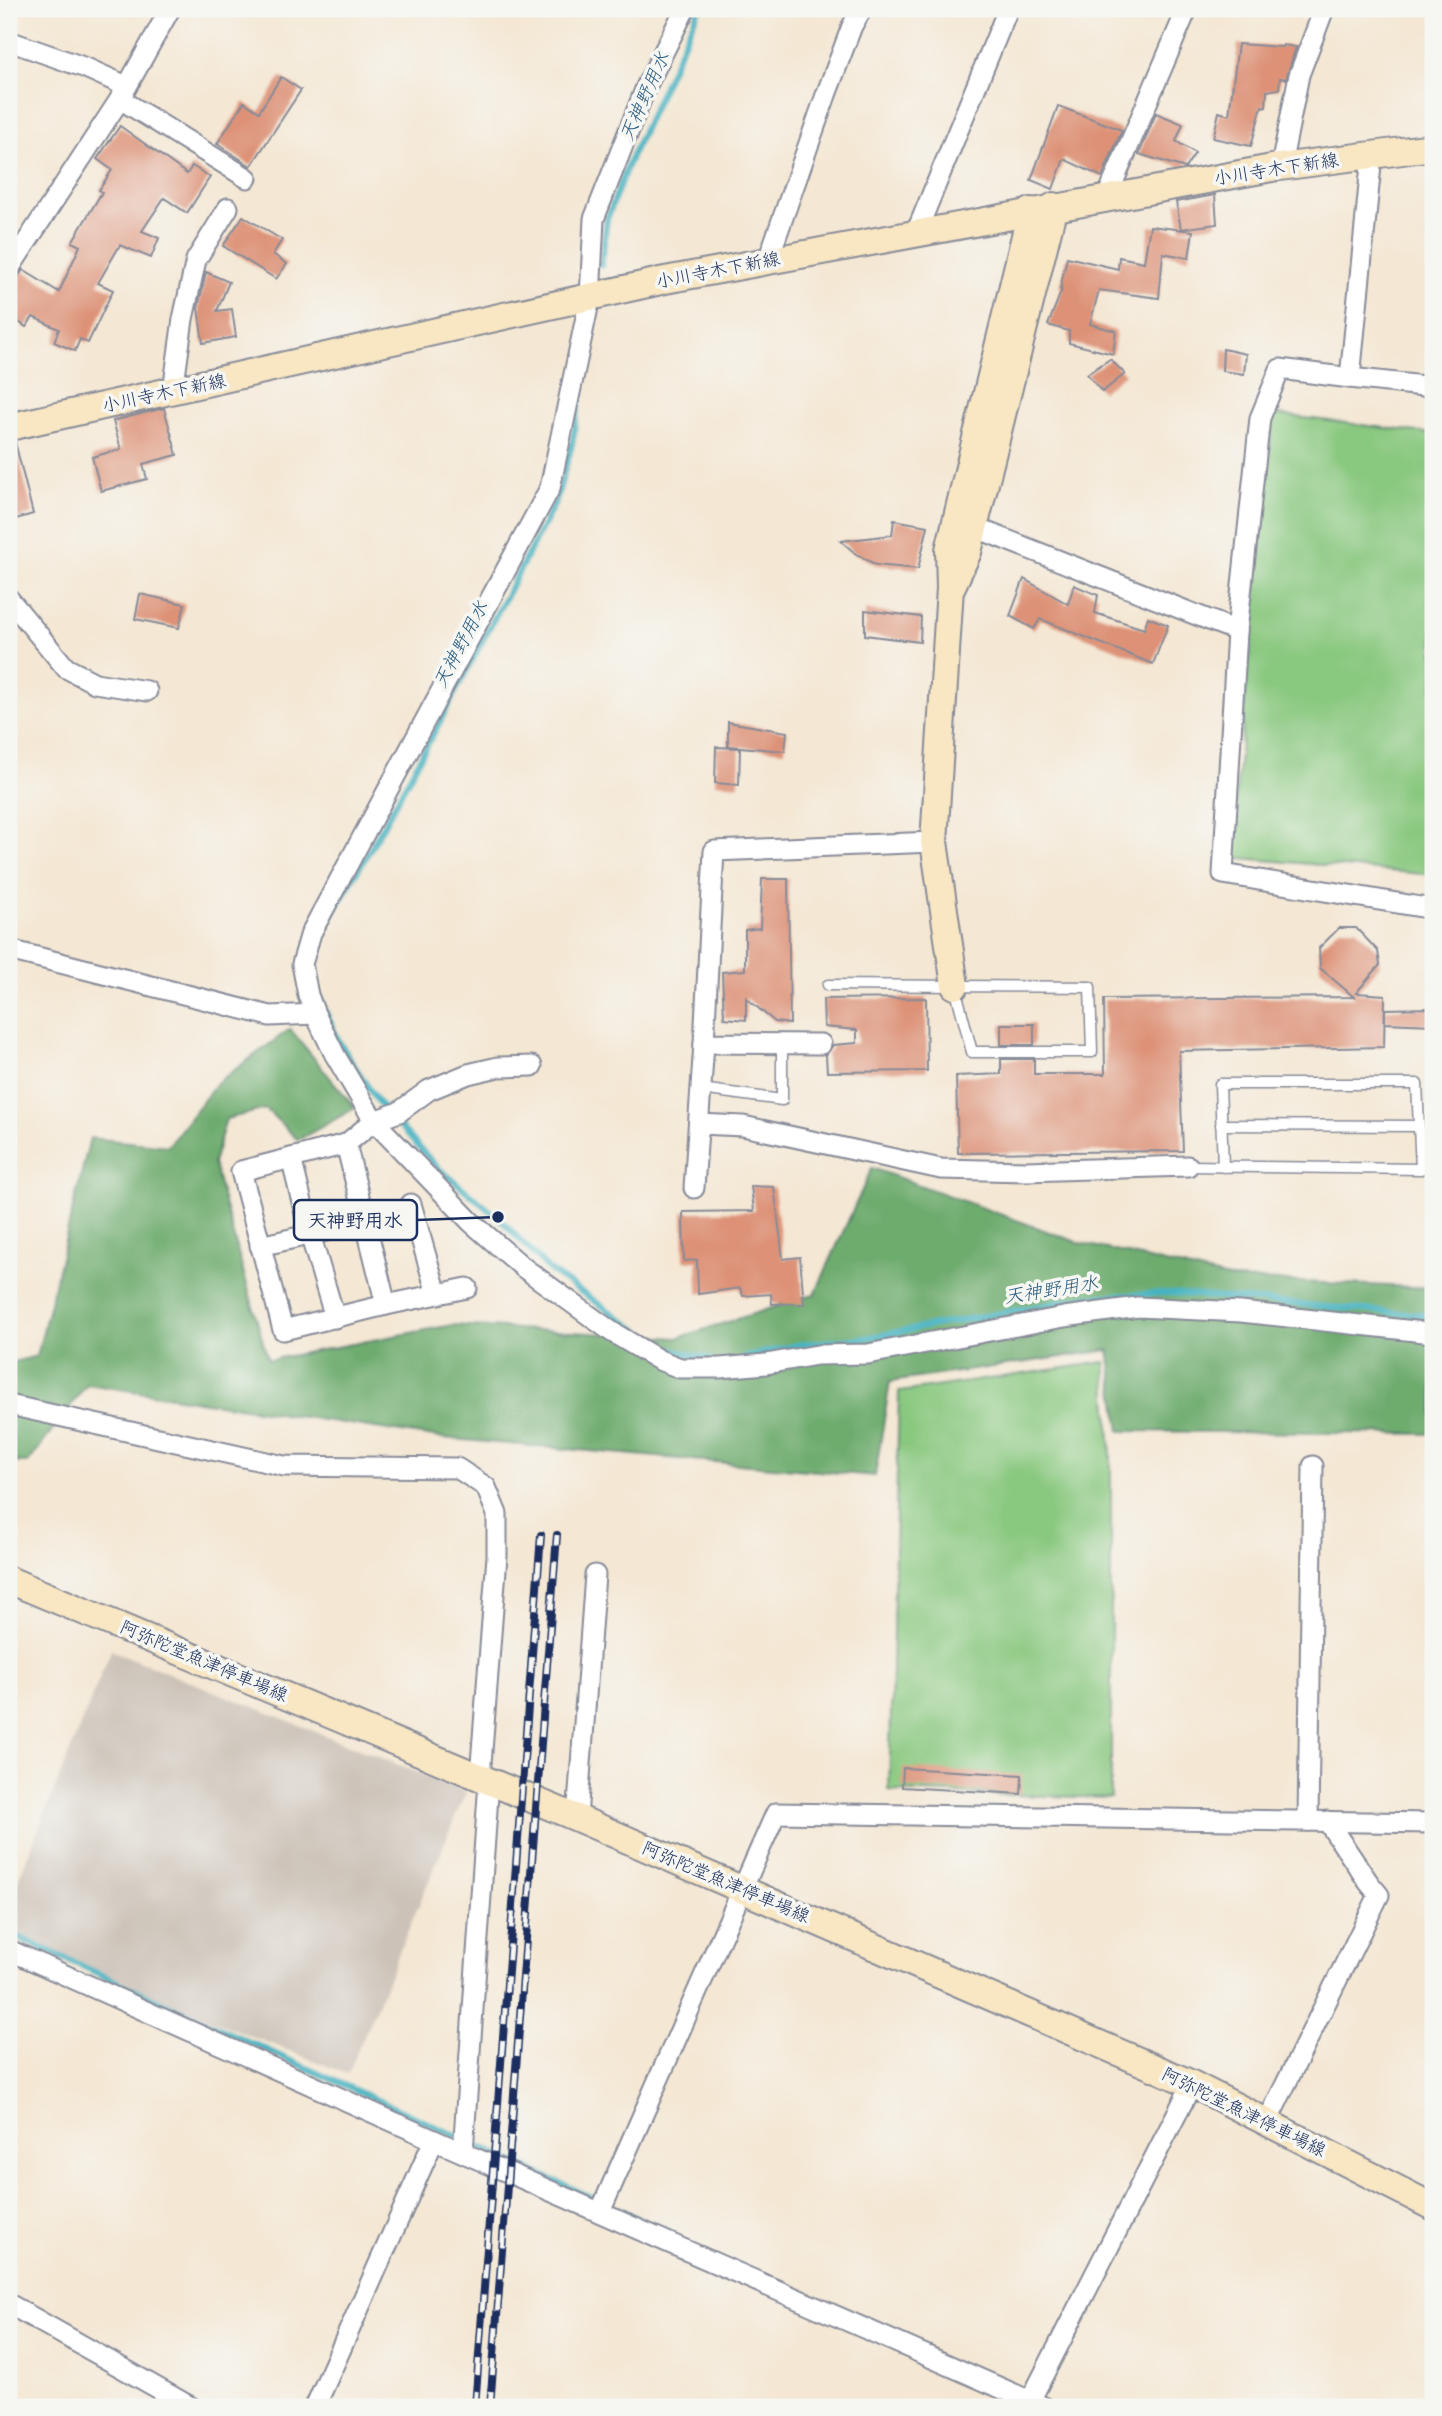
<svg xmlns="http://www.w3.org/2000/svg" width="1442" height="2416" font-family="'Shantell Sans','Klee One',sans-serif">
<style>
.industrial{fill:#ccc2b8}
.green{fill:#89c87f;stroke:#527c6e;stroke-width:2}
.forest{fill:#6eac6e;stroke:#446e66;stroke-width:2}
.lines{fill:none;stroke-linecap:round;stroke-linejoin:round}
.stream{stroke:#46b3c2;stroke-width:6}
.building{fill:#dd9277}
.lane-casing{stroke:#888b98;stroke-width:13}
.street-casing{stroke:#888b98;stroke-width:23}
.secondary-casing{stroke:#888b98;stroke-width:30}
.lane{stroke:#fff;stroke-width:10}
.street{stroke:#fff;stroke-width:19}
.secondary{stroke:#f9e7c3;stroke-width:26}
.rail-casing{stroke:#1b2f5e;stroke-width:8}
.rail{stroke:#f6f6f2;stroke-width:5;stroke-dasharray:16;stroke-linecap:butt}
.labels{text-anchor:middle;stroke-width:7;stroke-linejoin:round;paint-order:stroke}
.street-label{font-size:18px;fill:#1b2f5e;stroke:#f6f6f2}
.water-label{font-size:19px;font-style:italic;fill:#2a5d81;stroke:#f6f6f2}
.leader{fill:none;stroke:#1b2f5e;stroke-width:2.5}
.callout-dot{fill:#1b2f5e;stroke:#f6f6f2;stroke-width:2.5}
.callout{fill:#f6f6f2;stroke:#1b2f5e;stroke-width:2.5}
.callout-label{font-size:19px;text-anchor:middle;font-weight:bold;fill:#1b2f5e}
</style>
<rect width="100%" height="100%" fill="#f6f6f2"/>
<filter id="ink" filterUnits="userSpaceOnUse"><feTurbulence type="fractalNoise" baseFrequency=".0143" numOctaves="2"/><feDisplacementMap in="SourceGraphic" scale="14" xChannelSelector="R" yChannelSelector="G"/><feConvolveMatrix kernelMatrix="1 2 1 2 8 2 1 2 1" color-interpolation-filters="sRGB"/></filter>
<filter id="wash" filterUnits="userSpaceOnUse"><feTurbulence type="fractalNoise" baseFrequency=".00686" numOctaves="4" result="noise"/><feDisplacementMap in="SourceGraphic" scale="28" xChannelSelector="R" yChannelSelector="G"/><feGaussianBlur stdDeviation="1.57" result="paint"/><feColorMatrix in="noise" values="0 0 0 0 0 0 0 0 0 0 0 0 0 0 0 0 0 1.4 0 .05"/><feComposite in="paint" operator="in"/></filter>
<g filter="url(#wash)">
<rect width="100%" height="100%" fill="#f4e7d3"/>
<path class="industrial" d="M111,1650L466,1792L348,2074L9,1941V1902Z"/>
<g class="green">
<path d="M1273,414L1433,434V875L1230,857Z"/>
<path d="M1105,1362L1111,1456V1798L889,1791L899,1392Z"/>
</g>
<path class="forest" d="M290,1029L355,1108L298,1140L266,1109L226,1119L213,1163L268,1360L452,1325L678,1338L815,1294L872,1168L1077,1242L1233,1279L1433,1288V1434L1120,1431L1109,1350L890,1382L875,1476L441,1438L87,1384L28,1463L9,1462V1363L37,1356L90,1138L168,1146L217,1083Z"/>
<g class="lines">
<g class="stream">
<path d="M601,265L607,219L628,164L699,9"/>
<path d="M584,370L572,444L556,501L437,727L371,848L329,920L314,959L315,987L338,1040L377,1101L436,1166L498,1217L549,1270L664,1348L710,1359"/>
<path d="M745,1357L802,1344L865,1338L1088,1297L1167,1293L1433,1316"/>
<path d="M9,1933L670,2233"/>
</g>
</g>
<g id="blocks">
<g class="building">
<path d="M1238,44L1282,47L1283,45L1296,47L1286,79L1280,78L1279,89L1267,91L1266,107L1262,106L1251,146L1213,138L1219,112L1229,115Z"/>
<path d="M281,77L301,90L251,166L217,144L244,102L259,112Z"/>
<path d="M1058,106L1122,130L1102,177L1064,159L1053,189L1031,180Z"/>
<path d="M1156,113L1183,124L1176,141L1195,153L1185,168L1139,154Z"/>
<path d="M120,126L187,174L192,166L210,177L187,213L164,198L142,231L159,238L151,258L120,245L98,283L113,290L88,343L80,339L75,351L54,342L59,329L33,317L26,327L9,315V289L23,270L59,292L80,246L72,242L102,192L99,190L112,170L97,159Z"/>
<path d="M1215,195L1217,224L1181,229L1176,202Z"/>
<path d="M243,216L282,240L273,254L287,264L276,279L223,246Z"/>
<path d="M1150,226L1193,231L1189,258L1163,253L1159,298L1099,290L1090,324L1116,331L1113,354L1069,343V331L1048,325L1062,289H1060L1067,257L1118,269L1119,257L1144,262Z"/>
<path d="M206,272L229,282L217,311L232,309L236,337L203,343L198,308Z"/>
<path d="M1223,349L1246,354L1244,374L1222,371Z"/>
<path d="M1110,359L1125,374L1102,392L1087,374Z"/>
<path d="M164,408L177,455L143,464L147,479L101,491L92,457L121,449L113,421Z"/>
<path d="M9,442H15L33,514L9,521Z"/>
<path d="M894,520L928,526L918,569L876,565L856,554L841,541L892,535Z"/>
<path d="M1024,579L1068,604L1074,585L1098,595L1095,613L1144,629L1148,617L1168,625L1153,664L1040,619L1034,629L1010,616Z"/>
<path d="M140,594L185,604L179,628L135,619Z"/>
<path d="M865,610L921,617L920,642L865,635Z"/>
<path d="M728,722L787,732L785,751L728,746Z"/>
<path d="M716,747L740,748L739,785L715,783Z"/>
<path d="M762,879H788L790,1024L775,1022L746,998V1020L724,1018L722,972L745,970V930L760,928Z"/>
<path d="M1339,928H1356L1378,951L1380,965L1356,993L1385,995L1384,1047L1179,1051L1183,1151L958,1153L956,1076L1001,1074V1059H1034V1074H1105L1104,999L1354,997L1320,968L1319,948Z"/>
<path d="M926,998L927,1071L827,1072L826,1055L833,1045L857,1043V1030L824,1027L823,999Z"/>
<path d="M1433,1008V1025L1385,1023V1009Z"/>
<rect x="1001" y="1024" width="33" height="21"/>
<path d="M751,1186L774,1187L783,1259L800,1257L804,1304H772L771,1294L743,1296L740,1288L698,1294L697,1260L684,1261L683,1212L754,1211Z"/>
<path d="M903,1768L1022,1775L1021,1794L902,1787Z"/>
</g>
</g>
</g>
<g filter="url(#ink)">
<use href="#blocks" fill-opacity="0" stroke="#888b98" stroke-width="2"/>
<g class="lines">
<g class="lane-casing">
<g id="lane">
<path d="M828,985L1090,987L1092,1052H972L955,987"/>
<path d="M701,1089L782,1100V1044"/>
<path d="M1221,1125L1419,1126"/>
<path d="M1188,1166L1421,1169L1417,1084H1220L1223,1167"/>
</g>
</g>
<g class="street-casing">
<g id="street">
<path d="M9,41L86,68L126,86"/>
<path d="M120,99L247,178"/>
<path d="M1372,155L1350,378L1433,387"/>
<path d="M1281,166L1299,75L1324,9"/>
<path d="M1107,197L1187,9"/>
<path d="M916,233L1008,9"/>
<path d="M768,260L826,95L852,26L862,9"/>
<path d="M9,269L120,99L170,9"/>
<path d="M1350,378L1280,369L1260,418L1237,631L1223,874L1433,909"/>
<path d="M173,391L183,319L196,260L228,208"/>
<path d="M974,527L1237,631"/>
<path d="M9,599L66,668L95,683L147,691"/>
<path d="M9,950L270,1016L315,1014L308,995L302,964L311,933L550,488L590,298L594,219L646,87L685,9"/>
<path d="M315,1014L335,1055L374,1121L399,1112L429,1090L468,1074L498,1067L532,1066"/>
<path d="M821,1044L704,1043L714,851L934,842"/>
<path d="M699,1124L743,1126L941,1169L1026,1171L1188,1166"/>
<path d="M346,1144L386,1305L283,1330L241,1171L346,1144L374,1121L471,1222L524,1268L612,1332L659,1360L680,1368H720L766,1364L817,1355L868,1354L1064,1317L1138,1307L1241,1312L1433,1333"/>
<path d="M291,1158L310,1234L335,1318"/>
<path d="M694,1188L704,1043"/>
<path d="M411,1204L437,1294"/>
<path d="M260,1246L365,1222"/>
<path d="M386,1305L467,1288"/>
<path d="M9,1405L284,1466L457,1468L486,1487L497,1514V1556L480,1777"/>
<path d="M577,1818L595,1575"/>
<path d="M1308,1821L1313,1466"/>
<path d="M9,1950L434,2140L1044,2407"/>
<path d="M1267,2122L1379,1895L1369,1883L1327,1821"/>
<path d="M463,2152L489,1781"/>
<path d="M600,2212L776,1813L1433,1823"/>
<path d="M9,2304L191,2407"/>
<path d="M315,2407L434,2140"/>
<path d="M1027,2407L1192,2084"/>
</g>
</g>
<g class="secondary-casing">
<g id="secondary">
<path d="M9,427L665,280L1272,168L1433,147"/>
<path d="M952,586L968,552L1054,206"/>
<path d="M955,986L934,842L950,588L949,550L1031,211"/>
<path d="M9,1580L577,1818L1192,2084L1433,2207"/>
</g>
</g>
<use href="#lane" class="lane"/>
<use href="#street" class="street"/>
<use href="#secondary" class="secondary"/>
<g class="rail-casing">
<g id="rail">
<path d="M475,2407L541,1535"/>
<path d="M490,2407L557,1535"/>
</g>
</g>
<use href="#rail" class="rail"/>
</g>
</g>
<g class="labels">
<g class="street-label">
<text transform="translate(1276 169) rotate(-9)" y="6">小川寺木下新線</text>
<text transform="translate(718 270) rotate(-11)" y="6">小川寺木下新線</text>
<text transform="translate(164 393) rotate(-12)" y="6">小川寺木下新線</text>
<text transform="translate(204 1661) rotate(23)" y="6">阿弥陀堂魚津停車場線</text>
<text transform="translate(726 1882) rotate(23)" y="6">阿弥陀堂魚津停車場線</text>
<text transform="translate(1244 2112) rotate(26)" y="6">阿弥陀堂魚津停車場線</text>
</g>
<g class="water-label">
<text transform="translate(644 96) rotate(-66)" y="7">天神野用水</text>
<text transform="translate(460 644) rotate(-62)" y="7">天神野用水</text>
<text transform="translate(1051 1289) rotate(-9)" y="7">天神野用水</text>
</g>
</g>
<path class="leader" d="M498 1217L417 1220"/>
<circle class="callout-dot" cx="498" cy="1217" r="7"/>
<rect class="callout" x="294" y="1200" width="123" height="40" rx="7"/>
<g class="callout-label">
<text x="355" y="1227">天神野用水</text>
</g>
<rect width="1442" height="2416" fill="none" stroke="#f6f6f2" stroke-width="35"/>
</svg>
